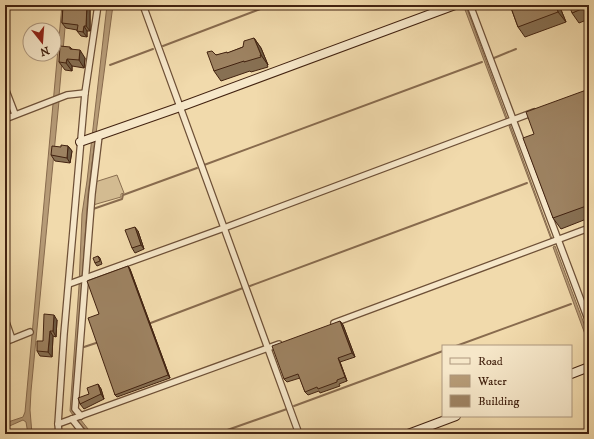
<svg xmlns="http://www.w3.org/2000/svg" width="594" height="439" font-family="'IM FELL DW Pica',serif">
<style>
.green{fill:#d3bb91;stroke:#8a6e50}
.water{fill:#b69b77;stroke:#886b4e}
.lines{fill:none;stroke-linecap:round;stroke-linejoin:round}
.stream{stroke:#886b4e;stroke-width:2}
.street-casing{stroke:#6e5037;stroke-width:8}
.secondary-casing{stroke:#422210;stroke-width:10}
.street{stroke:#f6e7c9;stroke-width:5.5}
.secondary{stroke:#f6e7c9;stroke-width:8}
.wall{fill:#877053;stroke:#422210}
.shaded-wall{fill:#6e5b44;stroke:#422210}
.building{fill:#9d8261;stroke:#422210}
</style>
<rect width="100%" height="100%" fill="#f1daac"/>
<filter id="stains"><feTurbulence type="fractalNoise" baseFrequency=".005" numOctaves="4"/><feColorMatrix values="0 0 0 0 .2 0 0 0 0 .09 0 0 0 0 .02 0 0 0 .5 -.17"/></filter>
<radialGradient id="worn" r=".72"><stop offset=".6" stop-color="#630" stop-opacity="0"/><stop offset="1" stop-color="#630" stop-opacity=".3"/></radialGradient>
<path class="green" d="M117,175L124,193L121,194V197L93,205L95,182Z"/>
<g class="water">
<path d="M62,5H67L59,96V101L31,391L30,410L32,434H28L26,422L23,420L5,428V423L23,417L25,412Z"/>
<path d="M107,5H113L88,194L73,410L92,434H87L70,411L79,286L82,214L87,181Z"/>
<path d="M466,6L507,118L506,119L464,7Z"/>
<path d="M510,125L552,239H551L509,126Z"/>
<path d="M555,246L589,337V345L553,247Z"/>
</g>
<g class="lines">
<g class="stream">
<path d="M163,46L271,5"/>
<path d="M494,58L516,49"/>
<path d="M110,65L153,49"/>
<path d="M204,165L482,62"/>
<path d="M93,209L122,199L123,195L197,168"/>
<path d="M250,286L527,183"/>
<path d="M148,324L243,288"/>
<path d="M456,346L571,304"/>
<path d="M84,347L99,342"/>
<path d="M294,406L443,351"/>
<path d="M216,434L287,409"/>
<path d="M586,434L589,433"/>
</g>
<g class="street-casing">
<g id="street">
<path d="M143,5L299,434"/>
<path d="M470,5L589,322"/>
<path d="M5,88L15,114"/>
<path d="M5,119L67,95L85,93"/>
<path d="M69,284L224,228L534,112"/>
<path d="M5,319L12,339"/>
<path d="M334,323L589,228"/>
<path d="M5,342L30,332"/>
<path d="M81,416L75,409L92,194L99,136"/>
<path d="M72,419L84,434"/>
<path d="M58,424L279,344"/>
<path d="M59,434L58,424L64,334L85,93L98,5"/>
</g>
</g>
<g class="secondary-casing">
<g id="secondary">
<path d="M80,142L180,107L455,5"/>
<path d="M571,374L589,367"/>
<path d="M408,434L456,416"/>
</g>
</g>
<use href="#street" class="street"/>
<use href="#secondary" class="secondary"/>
</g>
<g class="wall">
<path d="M63,5H90V31H87V37L81,36L77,31V30L66,28L62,23Z"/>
<path d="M510,5H559L566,22L525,37L518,27Z"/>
<path d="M589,5V19L579,23L572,13Z"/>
<path d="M254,38L261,48L268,65H267L268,67L251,72L250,71L221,81L214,71L216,55L228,53L243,47Z"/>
<path d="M70,47L72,49L85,58L84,68L72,66V71L65,70L59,62Z"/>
<path d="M589,89V218L561,229L553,218L534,134Z"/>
<path d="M68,146L72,151L70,163L55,161L51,155L61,147Z"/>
<path d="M138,231L144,249L135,253L132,248Z"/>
<path d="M98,256L100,258L102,264L97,266L95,263Z"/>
<path d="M128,266L130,269L170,378L117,397L115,395L99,314Z"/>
<path d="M57,320L56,337L53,336L52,357L40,356L37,351Z"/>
<path d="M340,321L343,325L355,357L340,362L347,381L339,384L340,386L320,393L319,391L308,395L305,392L300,378L287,382L284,379Z"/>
<path d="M98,384L101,389L104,399L84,409L80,404Z"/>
</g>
<g class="shaded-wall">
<path d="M87,5H90V31L86,26Z"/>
<path d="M556,5H559L566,22L558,12Z"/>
<path d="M84,26L87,31V37L83,32Z"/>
<path d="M254,38L261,48L268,65L261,55Z"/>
<path d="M80,50L85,58L84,68L79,60Z"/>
<path d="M67,59L72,66V71L66,63Z"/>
<path d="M68,146L72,151L70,163L67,158Z"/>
<path d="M135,227L138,231L144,249L141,245Z"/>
<path d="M128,266L130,269L170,378L168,375Z"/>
<path d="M54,315L57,320L56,337L53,331Z"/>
<path d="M340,321L343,325L355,357L352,353Z"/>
<path d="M50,331L53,336L52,357L48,352Z"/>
<path d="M338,358L340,362L347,381L345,377Z"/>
<path d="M98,384L101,389L104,399L101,394Z"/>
</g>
<g class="building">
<path d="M63,5H87L86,26H84L83,32L77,31L78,25L62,23Z"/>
<path d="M510,5H556L558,12L518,27Z"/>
<path d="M569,5H589V6L572,13Z"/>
<path d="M254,38L261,55H260L261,57L244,62V61L214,71L207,52L212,51L216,55L227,52V53L243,47L244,41Z"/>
<path d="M60,46L70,47V49L80,50L79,60L67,59L66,63L59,62Z"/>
<path d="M589,89V205L553,218L523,138L534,134L526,112Z"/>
<path d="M61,145L68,146L67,158L51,155L52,146L61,147Z"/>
<path d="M135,227L141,245L132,248L125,230Z"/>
<path d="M98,256L100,261L95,263L93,258Z"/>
<path d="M128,266L168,375L115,395L88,318L99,314L87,281Z"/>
<path d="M44,314L54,315L53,331H50L48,352L37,351V341H43Z"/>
<path d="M340,321L352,353L338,358L345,377L337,380V382L318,389L317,387L305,392L298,374L284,379L272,346Z"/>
<path d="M98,384L101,394L80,404L78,398L89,394L87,388Z"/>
</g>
<rect width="594" height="439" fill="none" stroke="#f1daac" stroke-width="20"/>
<rect x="6" y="6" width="582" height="427" fill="none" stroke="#422210" stroke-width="2"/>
<rect x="10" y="10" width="574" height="419" fill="none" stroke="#422210"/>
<rect x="442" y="345" width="130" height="72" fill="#f6e7c9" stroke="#ae987f"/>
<rect x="450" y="358" width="20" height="6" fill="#f6e7c9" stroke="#ae987f"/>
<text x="478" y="365" font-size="12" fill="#422210">Road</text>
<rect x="450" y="375" width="20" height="12" fill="#b69b77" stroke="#ae987f"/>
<text x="478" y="385" font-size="12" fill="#422210">Water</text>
<rect x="450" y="395" width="20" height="12" fill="#9d8261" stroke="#ae987f"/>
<text x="478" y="405" font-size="12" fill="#422210">Building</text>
<g transform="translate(42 42) rotate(163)"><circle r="19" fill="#f6e7c9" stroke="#ae987f"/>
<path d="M0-3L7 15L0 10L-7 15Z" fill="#8f2418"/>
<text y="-6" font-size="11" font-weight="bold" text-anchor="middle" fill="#422210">N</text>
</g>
<rect width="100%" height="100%" filter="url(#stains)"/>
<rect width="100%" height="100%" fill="url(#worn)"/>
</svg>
